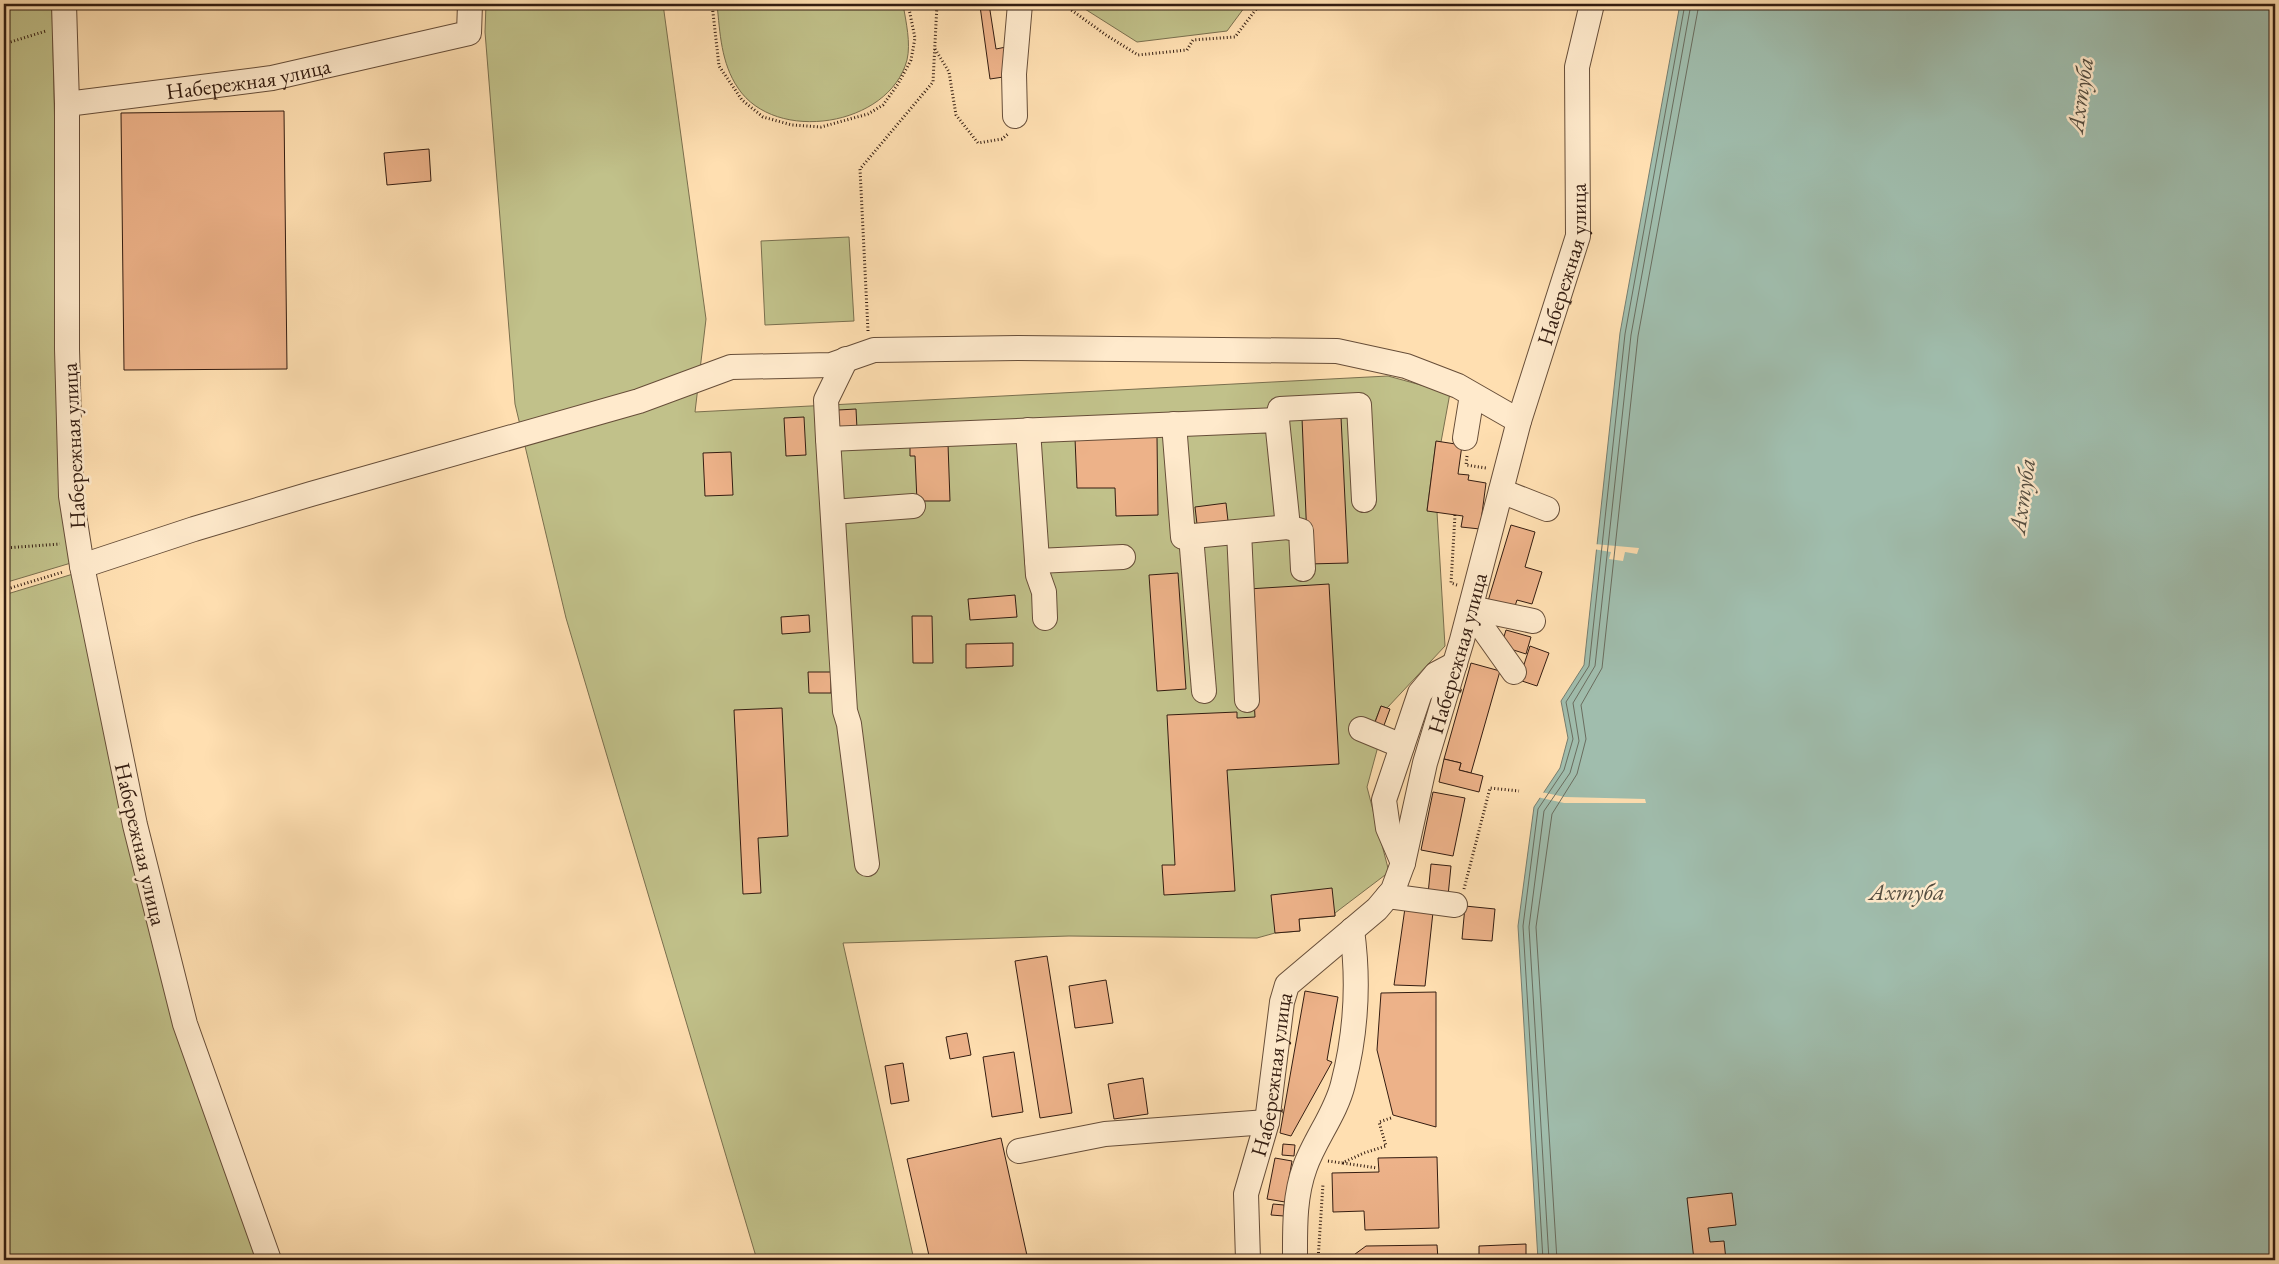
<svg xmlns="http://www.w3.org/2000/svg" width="2279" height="1264" font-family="'EB Garamond',serif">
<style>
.green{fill:#c1c18a;stroke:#7a6f4e}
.water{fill:#a0bdad;stroke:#757d6f}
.pier{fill:#ffdfb1}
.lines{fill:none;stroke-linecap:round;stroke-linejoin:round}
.shore{stroke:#6a6d5f;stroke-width:1}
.building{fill:#edb289;stroke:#341d11}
.minor-casing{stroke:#674e39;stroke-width:26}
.path{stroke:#341d11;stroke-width:3;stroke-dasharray:1 2.5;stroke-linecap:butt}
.minor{stroke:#ffeacc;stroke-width:24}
.labels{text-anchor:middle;stroke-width:5;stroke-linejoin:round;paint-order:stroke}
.street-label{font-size:22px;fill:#341d11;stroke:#ffeacc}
.water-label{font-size:24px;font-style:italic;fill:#544d40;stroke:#ffeacc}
</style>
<rect width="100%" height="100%" fill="#ffdfb1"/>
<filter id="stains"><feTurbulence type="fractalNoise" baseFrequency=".004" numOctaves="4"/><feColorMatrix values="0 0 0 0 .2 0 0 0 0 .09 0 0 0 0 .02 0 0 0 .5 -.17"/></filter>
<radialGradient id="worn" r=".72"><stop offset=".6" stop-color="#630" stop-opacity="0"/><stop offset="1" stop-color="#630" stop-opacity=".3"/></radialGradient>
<g class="green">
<path d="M4,4H52L62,452L71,563L4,583Z"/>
<path d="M486,4H663L706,319L695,412L1388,376L1450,393L1441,442H1436L1427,510L1437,512L1445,646L1387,708L1381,706L1374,724L1383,728L1367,787L1389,872L1335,913V916L1299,919L1300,931L1275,933L1257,938L1069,936L843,943L914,1260H757L566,618L515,404L485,32Z"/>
<path d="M717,4H903C906,22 911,43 907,60C889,127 775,144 738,88C721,63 720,33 717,4Z"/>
<path d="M1077,4H1247L1227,31L1137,42Z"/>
<path d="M849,237L854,321L765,325L761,241Z"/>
<path d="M73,574L262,1260H4V595Z"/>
</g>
<path class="water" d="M1680,4H2275V1260H1538L1518,926L1534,807L1560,768L1568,738L1561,701L1584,665L1620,333Z"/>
<g class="pier">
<path d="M1594,544L1639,548L1637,554L1625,552L1623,561L1609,559L1611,552L1593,549Z"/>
<path d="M1541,792L1565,797L1645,799L1646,803H1564L1537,797Z"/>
</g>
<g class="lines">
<g class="shore">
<path d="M1543,1260L1523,926L1538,809L1564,770L1573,739L1566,702L1589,666L1625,334L1685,4"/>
<path d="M1549,1260L1529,927L1544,811L1570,773L1579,741L1573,703L1595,666L1631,335L1691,4"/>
<path d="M1557,1260L1536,927L1552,814L1577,774L1586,739L1581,705L1602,668L1638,336L1699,4"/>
</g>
</g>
<g class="building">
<path d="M989,4L996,49L1006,47L1010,76L990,79L980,6Z"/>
<path d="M284,111L287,369L124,370L121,113Z"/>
<path d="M429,149L431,181L387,185L384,153Z"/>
<path d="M856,409L857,429L840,430L838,410Z"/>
<path d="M804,417L806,455L786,456L784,418Z"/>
<path d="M1341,417L1348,563L1308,564L1302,418Z"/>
<path d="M1157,437L1158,515L1116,516L1115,488H1077L1075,438Z"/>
<path d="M1436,441L1462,445L1458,474L1469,475L1468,480L1486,483L1480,529L1461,527L1463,516L1427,511Z"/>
<path d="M948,444L950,501H917L915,456H910V445Z"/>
<path d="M731,452L733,495L705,496L703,453Z"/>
<path d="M1226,503L1228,521L1197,524L1195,507Z"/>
<path d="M1511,525L1535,532L1525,567L1542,572L1532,604L1517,600L1514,609L1488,601Z"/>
<path d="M1178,573L1186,689L1157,691L1149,575Z"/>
<path d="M1329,584L1339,764L1227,770L1235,891L1164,895L1162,865H1175L1167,715L1237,712V718L1255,717L1248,589Z"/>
<path d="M1015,595L1017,617L970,620L968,599Z"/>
<path d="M809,615L810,632L782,634L781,617Z"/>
<path d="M912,616H932L933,663H913Z"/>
<path d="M1506,630L1531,637L1526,654L1501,646Z"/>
<path d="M1013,643V666L966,668V644Z"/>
<path d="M1530,646L1549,653L1537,686L1519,680Z"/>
<path d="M1471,663L1500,671L1471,773L1459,770L1461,763L1444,759Z"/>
<path d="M808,672H831V693H809Z"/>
<path d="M1381,706L1390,709L1383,728L1374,725Z"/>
<path d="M782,708L788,836L758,838L761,893L743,894L734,710Z"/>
<path d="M1444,759L1461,763L1459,770L1483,776L1479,792L1439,782Z"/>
<path d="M1433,792L1465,798L1453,856L1421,850Z"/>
<path d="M1431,864L1451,866L1448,896L1428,894Z"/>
<path d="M1332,888L1335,916L1299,919L1300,931L1275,933L1271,895Z"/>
<path d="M1465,906L1495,909L1492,941L1462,939Z"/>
<path d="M1405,908L1433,912L1425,986L1394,985Z"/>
<path d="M1047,956L1072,1113L1040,1118L1015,961Z"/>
<path d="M1106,980L1113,1023L1075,1028L1069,986Z"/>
<path d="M1305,991L1338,997L1327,1060L1332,1062L1291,1136L1280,1133Z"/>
<path d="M1436,992V1127L1393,1115L1377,1050L1381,993Z"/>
<path d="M967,1033L971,1055L950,1059L946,1037Z"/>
<path d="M1014,1052L1023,1112L992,1117L983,1057Z"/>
<path d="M903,1063L909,1101L891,1104L885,1066Z"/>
<path d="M1143,1078L1148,1114L1114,1119L1108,1084Z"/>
<path d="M1001,1138L1028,1260H930L907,1159Z"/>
<path d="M1283,1144L1295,1145L1294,1156L1282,1155Z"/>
<path d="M1437,1157L1439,1228L1365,1230L1364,1211L1333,1212L1332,1173L1379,1172L1378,1158Z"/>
<path d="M1275,1158L1292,1161L1285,1202L1267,1199Z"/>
<path d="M1732,1193L1736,1225L1708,1228L1710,1242L1724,1241L1726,1260H1694L1687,1198Z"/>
<path d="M1273,1204L1284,1205V1216L1271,1215Z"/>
<path d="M1526,1244V1260H1479V1246Z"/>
<path d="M1437,1245L1438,1259L1347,1260L1366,1246Z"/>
</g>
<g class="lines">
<g class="minor-casing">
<g id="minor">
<path d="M64,4L67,104"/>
<path d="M1015,116L1014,74L1020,4"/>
<path d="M846,359L826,400L828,439L1277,420L1288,527L1301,531L1303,569"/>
<path d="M1277,420L1280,409L1359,405L1364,500"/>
<path d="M1174,424L1183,537L1288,527"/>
<path d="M1028,430L1038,575L1044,592L1045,618"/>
<path d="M1465,438L1472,395"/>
<path d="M828,439L845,711L849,724L867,864"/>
<path d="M1501,491L1547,509"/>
<path d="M833,512L913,506"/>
<path d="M1239,532L1247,700"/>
<path d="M1191,536L1204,691"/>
<path d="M1037,561L1123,557"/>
<path d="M82,566L194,529L311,494L639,401L731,367L831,365L874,350L1018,348L1337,351L1406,366L1458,386L1519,421"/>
<path d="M1471,608L1533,621"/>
<path d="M1470,610L1514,672"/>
<path d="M1361,729L1402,746"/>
<path d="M1403,863L1388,828L1384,800L1420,693L1436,674L1455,664"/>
<path d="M1388,896L1455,905"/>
<path d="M1019,1151L1105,1134L1267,1122"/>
<path id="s1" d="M269,1260L185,1024L135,825L82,566L71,496L67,349V104L272,78L469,33L470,4"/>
<path id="s2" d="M1248,1260L1246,1194L1267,1122L1282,1002L1287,985L1377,909L1393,890L1403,863L1425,763L1462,640L1519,421L1578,236L1577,67L1592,4"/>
<path d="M1295,1260C1295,1229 1294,1197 1305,1167C1315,1139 1336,1113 1343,1084C1356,1034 1359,981 1352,930"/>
</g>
</g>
<g class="path">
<path d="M712,4L719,66L742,100L763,117L792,125L821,127L868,114L883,105L898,84L911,60L915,38L908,4"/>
<path d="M1063,4L1106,35L1138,55L1187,50L1193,40L1235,37L1260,4"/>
<path d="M4,44L46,31"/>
<path d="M935,49L949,72L956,115L978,143L1002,139L1008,134"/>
<path d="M868,331L860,169L933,82L937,4"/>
<path d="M1467,456L1466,465L1486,468"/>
<path d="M1455,515L1451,583L1457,585"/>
<path d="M4,548L60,544"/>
<path d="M4,590L63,572"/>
<path d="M1464,889L1490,788L1519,791"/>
<path d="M1328,1161L1342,1163L1364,1153L1386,1146L1379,1122L1391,1118"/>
<path d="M1343,1163L1377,1168"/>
<path d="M1318,1260L1323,1184"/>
</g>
<use href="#minor" class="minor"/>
</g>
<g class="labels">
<g class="street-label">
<text dy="8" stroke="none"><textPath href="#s1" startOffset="1366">Набережная улица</textPath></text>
<text dy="8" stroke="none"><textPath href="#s2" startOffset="1072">Набережная улица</textPath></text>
<text transform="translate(73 446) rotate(-93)" y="8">Набережная улица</text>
<text dy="8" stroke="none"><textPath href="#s2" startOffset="668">Набережная улица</textPath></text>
<text transform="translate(141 844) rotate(77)" y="8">Набережная улица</text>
<text dy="8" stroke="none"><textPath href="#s2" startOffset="189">Набережная улица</textPath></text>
</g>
<g class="water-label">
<text transform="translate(2080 95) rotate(-82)" y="8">Ахтуба</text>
<text transform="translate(2022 496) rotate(-82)" y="8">Ахтуба</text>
<text x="1907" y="900">Ахтуба</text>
</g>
</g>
<rect width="2279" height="1264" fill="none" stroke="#ffdfb1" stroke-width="20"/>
<rect x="5" y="5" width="2269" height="1254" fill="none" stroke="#341d11" stroke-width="2.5"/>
<rect x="10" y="10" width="2259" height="1244" fill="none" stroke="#341d11"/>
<rect width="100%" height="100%" filter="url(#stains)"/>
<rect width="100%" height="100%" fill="url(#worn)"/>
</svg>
